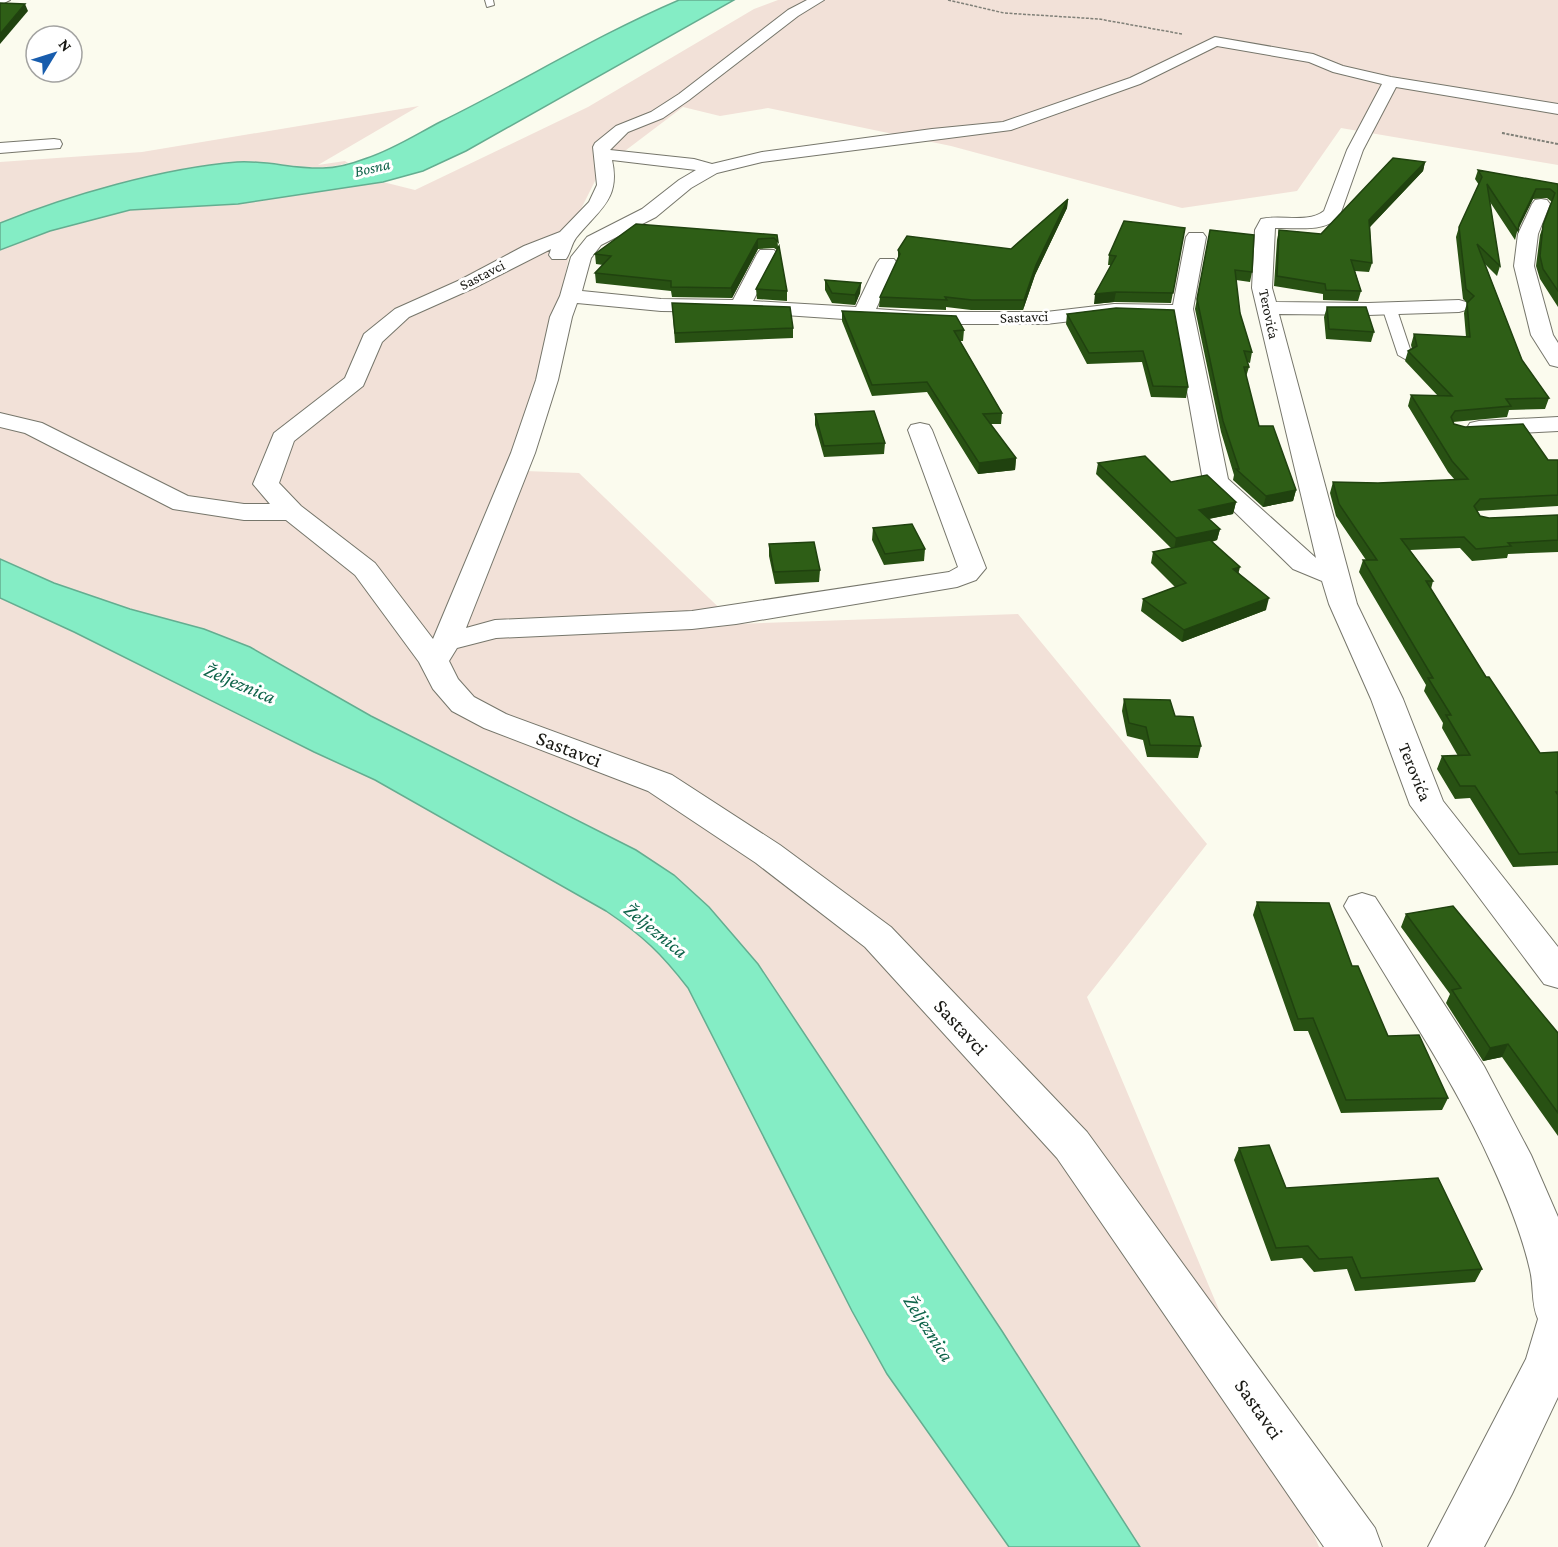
<svg xmlns="http://www.w3.org/2000/svg" width="1558" height="1547" font-family="'Crimson Pro',serif">
<style>
.green{fill:#f2e1d8}
.water{fill:#84edc5;stroke:#64ad90;stroke-width:1.5}
.lines{fill:none;stroke-linecap:round;stroke-linejoin:round}
.service-casing{stroke:#76766b;stroke-width:2}
.minor-casing{stroke:#76766b;stroke-width:2}
.path-far1{stroke:#808078;stroke-width:1.5;stroke-dasharray:3 1.5;stroke-linecap:butt}
.path{stroke:#808078;stroke-width:2;stroke-dasharray:3 1.5;stroke-linecap:butt}
.service{fill:#fff;fill-rule:evenodd}
.minor{fill:#fff;fill-rule:evenodd}
.wall{fill:#285113}
.shaded-wall{fill:#20420f}
.building{fill:#2e5e16;stroke:#20420f;stroke-width:1.5}
.labels{text-anchor:middle;stroke-width:6;stroke-linejoin:round;paint-order:stroke}
.far-street-label{font-size:15px;fill:#181813;stroke:#fff}
.far-water-label{font-size:16px;font-style:italic;fill:#0e6349;stroke:#fff}
.street-label{font-size:18px;fill:#181813;stroke:#fff}
.water-label{font-size:20px;font-style:italic;fill:#0e6349;stroke:#fff}
.near-street-label{font-size:21px;fill:#181813;stroke:#fff}
</style>
<rect width="100%" height="100%" fill="#fbfbee"/>
<g class="green">
<path d="M778,0H1558V165L1341,128L1297,191L1182,208L951,146L768,108L720,116L683,107L601,169L577,217L525,471L579,473L736,624L1018,614L1207,844L1087,997L1319,1547H1140L1002,1331L758,964L709,907L674,875L636,850L371,716L250,647L204,629L130,609L54,583L0,559V250L49,231L130,210L238,204L383,182L415,190L588,107L754,9Z"/>
<path d="M419,106L318,165L345,161L348,163C312,174 276,160 239,162C196,164 154,176 113,187C75,198 37,208 0,223V162L142,152Z"/>
<path d="M0,598L74,632L314,752L375,780L606,911C643,936 660,953 688,988L852,1311L887,1374L1009,1547H0Z"/>
</g>
<g class="water">
<path d="M679,0H734L466,151L423,171L383,182L238,204L130,210L50,231L0,250V223C69,195 163,168 237,162C266,160 294,169 323,168C337,168 354,163 367,158C392,150 417,134 440,122C520,83 597,35 679,0Z"/>
<path d="M0,559L54,583L130,609L204,629L250,647L371,716L636,850L674,875L709,907L758,964L1002,1331L1140,1547H1009L887,1374L852,1311L688,988C661,953 643,936 606,911L375,780L314,752L74,632L0,598Z"/>
</g>
<g class="lines">
<g class="service-casing">
<g id="service">
<path d="M485,0H493L494,5L487,7Z"/>
<path d="M1389,303L1396,307L1412,355L1410,358L1405,359L1398,355L1382,307Z"/>
</g>
</g>
<g class="minor-casing">
<g id="minor">
<path d="M0,0H10L0,5Z"/>
<path d="M807,0H824L798,16L689,100L663,118L628,132L610,150L694,159L712,164L762,152L932,129L1003,122L1130,78L1215,37L1313,54L1343,66L1391,77L1558,104V114L1396,87L1363,150L1339,218C1320,233 1297,227 1275,228L1272,288L1276,302L1368,303L1459,300L1466,302L1469,306L1466,310L1459,312L1368,315L1279,314L1357,604L1403,699L1443,801L1558,947V988L1544,984L1410,805L1371,699L1329,604L1322,581L1293,569L1203,481L1174,318L1114,316L1046,324H918L740,312L661,311L577,303L572,317L558,380L535,453L466,628L495,620L692,611L949,572L958,567L908,430L911,425L920,423L929,425L932,430L986,568L976,580L957,587L736,624L692,629L496,638L457,648L449,661L458,679L474,697L506,714L672,775L780,845L891,927L1087,1132L1375,1528L1382,1547H1324L1057,1158L865,947L756,863L648,791L484,728L452,711L433,689L419,662L355,575L286,520H244L173,509L25,433L0,427V413L42,423L188,496L244,504H270L253,484L274,433L345,378L364,334L395,309L460,280L524,246L560,232L589,202L597,185L593,147L595,143L616,126L651,112L679,94L788,10ZM1217,46L1309,62L1333,72L1382,84L1347,150L1324,211C1307,224 1281,214 1261,219L1255,230L1252,288L1316,558L1228,479L1193,309L1206,237L1203,233H1189L1186,237L1173,305L1114,304L1046,312H918L876,309L897,263L894,259H880L877,263L856,307L753,301L777,254L774,250H760L757,254L733,300L661,299L582,291L591,258L601,245L656,217L691,188L717,173L762,162L1011,130L1140,84ZM612,160L696,170L679,180L642,209L587,237L571,257L560,296L550,317L536,380L511,453L433,639L375,563L301,506L279,483L294,441L363,386L382,342L409,317L474,288L551,249L549,255L552,259H566C571,252 571,245 576,238C598,210 621,200 612,160Z"/>
<path d="M54,139L60,140L62,144L60,148L0,153V143Z"/>
<path d="M1541,199L1547,200L1550,204L1538,234L1534,266L1553,335L1558,343V367L1550,365L1531,335L1514,266L1518,234L1532,204L1535,200Z"/>
<path d="M1558,417V431L1479,435L1470,433L1467,428L1470,423L1479,421Z"/>
<path d="M1362,893L1375,897L1484,1066L1531,1155L1558,1217V1397L1512,1494L1484,1547H1428L1526,1359L1538,1319C1531,1304 1534,1286 1530,1270C1522,1235 1508,1200 1493,1167C1452,1075 1394,993 1344,906L1349,897Z"/>
</g>
</g>
<g class="path-far1">
<path d="M948,0L1004,13L1099,19L1182,34"/>
<path d="M1502,133H1504"/>
</g>
<path class="path" d="M1502,133L1558,144"/>
<use href="#service" class="service"/>
<use href="#minor" class="minor"/>
</g>
<g class="wall">
<path d="M1425,162L1423,171L1370,227L1372,263L1369,272L1355,271L1361,291L1358,301L1323,300V294L1274,286L1277,240L1279,230L1321,234Z"/>
<path d="M1478,170L1558,184V307L1540,279L1536,266L1540,235L1552,202L1547,198L1533,199L1518,228L1515,240L1490,202L1500,266L1497,276L1485,264L1522,360L1549,398L1545,409L1509,410L1507,417L1453,422L1454,424L1548,460H1558V506L1477,511L1480,516L1489,518L1558,515V552L1508,554L1507,558L1472,561L1460,548L1410,550L1433,581L1431,589L1486,677L1540,753L1558,752V865L1513,867L1470,798L1455,799L1437,769L1442,756H1458L1442,728L1443,723L1424,691L1426,685L1359,572L1363,560H1366L1336,516L1330,493L1333,482L1378,483L1455,480L1448,472L1408,406L1411,395L1438,396L1405,361L1408,351L1412,349L1411,345L1414,334L1466,337L1464,313L1467,303L1463,299L1456,237L1459,227L1479,185L1475,179Z"/>
<path d="M1068,199L1067,208L1035,275L1023,310H971L946,307V310L879,307L880,297L898,259V250L1011,249Z"/>
<path d="M1185,228L1171,303L1114,302L1094,304L1111,265H1108L1109,255Z"/>
<path d="M1210,230L1252,272L1250,282L1236,280L1240,313L1252,352L1250,363L1247,362L1249,367L1246,377L1259,426L1296,490L1293,501L1263,507L1233,480L1234,475L1221,432L1195,309Z"/>
<path d="M777,235L778,247L787,291V301L757,299L756,289L777,250L774,248L758,249L732,298L672,297L671,291L596,283L595,273L603,265L596,264L595,254Z"/>
<path d="M825,280L861,283L860,293L855,305L832,303L825,290Z"/>
<path d="M672,303L793,328V338L675,343Z"/>
<path d="M1327,307L1374,332L1371,342L1326,339L1324,317Z"/>
<path d="M1116,308L1188,387L1186,398L1151,397L1142,362L1087,364L1066,324L1067,314Z"/>
<path d="M842,311L964,330L963,341H960L1002,413L1001,424H990L1016,458L1015,470L978,474L927,392L872,396L842,321Z"/>
<path d="M815,414L885,443L884,454L824,457L815,425Z"/>
<path d="M1098,463L1171,482L1236,502L1233,514L1209,519L1220,529L1217,540L1212,542L1239,573L1266,610L1182,642L1141,611L1143,599L1175,587L1151,563L1153,552L1171,548L1096,474Z"/>
<path d="M873,528L925,549L924,561L884,565L872,540Z"/>
<path d="M769,544L820,570L819,582L775,584L769,556Z"/>
<path d="M1124,699L1175,716L1201,746L1198,758L1147,757L1143,740L1127,736L1122,711Z"/>
<path d="M1257,902L1352,966L1388,1036L1448,1098L1442,1110L1341,1113L1308,1031H1294L1253,915Z"/>
<path d="M1406,914L1558,1033V1136L1502,1057L1483,1061L1446,1003L1450,994L1401,927Z"/>
<path d="M1239,1148L1286,1188L1482,1269L1475,1282L1355,1291L1347,1269L1314,1272L1302,1258L1271,1261L1234,1160Z"/>
</g>
<g class="shaded-wall">
<path d="M25,4L28,11L0,44V34Z"/>
<path d="M1425,162L1423,171L1367,230L1369,220Z"/>
<path d="M1536,189L1533,199L1518,230L1519,224Z"/>
<path d="M1068,199L1067,208L1035,275L1023,310L1024,300L1036,265Z"/>
<path d="M758,239V249L732,298L731,288Z"/>
<path d="M861,283L860,293L855,305V295Z"/>
<path d="M1116,292L1114,302L1094,304L1095,294Z"/>
<path d="M1016,458L1015,470L978,474L979,463Z"/>
<path d="M1296,490L1293,501L1263,507L1266,496Z"/>
<path d="M1236,502L1233,514L1197,521L1199,510Z"/>
<path d="M1220,529L1217,540L1174,550L1176,538Z"/>
<path d="M1240,567L1237,579L1233,569Z"/>
<path d="M1269,598L1266,610L1182,642L1184,630Z"/>
<path d="M1508,1044L1502,1057L1483,1061L1490,1048Z"/>
</g>
<g class="building">
<path d="M0,3L25,4L0,34Z"/>
<path d="M1393,158L1425,162L1369,220L1372,263L1351,260L1361,291L1326,290L1325,284L1277,276L1279,230L1321,234Z"/>
<path d="M1478,170L1558,184V291L1543,269L1540,256L1543,225L1555,193L1550,189H1536L1519,224L1518,231L1487,184L1500,266L1477,244L1522,360L1549,398L1506,399L1511,406L1455,411L1451,417L1454,424L1465,427L1523,424L1548,460H1558V495L1480,499L1474,506L1480,516L1489,518L1558,515V540L1508,543L1511,546L1476,549L1464,537L1401,539L1433,581H1426L1486,677H1489L1540,753L1558,752V792H1556L1558,795V852L1519,854L1475,786H1460L1442,756L1470,755L1446,715H1451L1428,678H1433L1363,560H1377L1339,504L1333,482L1378,483L1468,479L1452,461L1411,395L1452,396L1408,351L1417,346L1414,334L1470,337L1467,303L1474,296L1466,289L1459,227L1482,177Z"/>
<path d="M1068,199L1036,265L1024,300H972L945,297L947,300L880,297L900,254L898,250L907,236L1011,249Z"/>
<path d="M1124,221L1185,228L1173,293L1116,292L1095,294L1116,256L1109,255Z"/>
<path d="M636,224L777,235L778,242L774,238L758,239L731,288L671,287V281L595,273L611,256L595,254Z"/>
<path d="M1210,230L1254,235L1252,272L1235,270L1240,313L1252,352L1244,351L1249,367H1244L1259,426H1273L1296,490L1266,496L1236,469H1239L1223,421L1197,299Z"/>
<path d="M779,246L787,291L756,289Z"/>
<path d="M825,280L861,283L855,295L832,293Z"/>
<path d="M672,303L790,307L793,328L675,333Z"/>
<path d="M1327,307H1366L1374,332L1329,329Z"/>
<path d="M1116,308L1174,310L1188,387L1153,386L1143,351L1089,353L1067,314Z"/>
<path d="M842,311L956,316L964,330L954,331L1002,413L983,414L1016,458L979,463L927,382L872,385Z"/>
<path d="M874,411L885,443L824,446L815,414Z"/>
<path d="M1145,456L1171,482L1207,475L1236,502L1199,510L1220,529L1176,538L1098,463Z"/>
<path d="M912,524L925,549L885,554L873,528Z"/>
<path d="M1210,540L1240,567L1233,569L1269,598L1184,630L1143,599L1186,583L1153,552Z"/>
<path d="M814,542L820,570L774,572L769,544Z"/>
<path d="M1124,699L1170,700L1175,716L1193,717L1201,746L1150,745L1146,727L1129,723Z"/>
<path d="M1257,902L1329,903L1352,966H1358L1388,1036L1419,1035L1448,1098L1346,1100L1313,1018L1298,1019Z"/>
<path d="M1453,906L1558,1033V1113L1508,1044L1490,1048L1452,990L1461,988L1406,914Z"/>
<path d="M1269,1145L1286,1188L1438,1178L1482,1269L1361,1278L1352,1257L1319,1259L1308,1246L1276,1248L1239,1148Z"/>
</g>
<g class="labels">
<g class="far-street-label">
<text transform="translate(482 275) rotate(-27)" y="5">Sastavci</text>
<text transform="translate(1269 314) rotate(78)" y="5">Terovića</text>
<text transform="translate(1024 317) rotate(-2)" y="5">Sastavci</text>
</g>
<g class="far-water-label">
<text transform="translate(372 167) rotate(-13)" y="6">Bosna</text>
</g>
<g class="street-label">
<text transform="translate(1415 772) rotate(68)" y="6">Terovića</text>
</g>
<g class="water-label">
<text transform="translate(240 683) rotate(23)" y="7">Željeznica</text>
<text transform="translate(656 930) rotate(39)" y="7">Željeznica</text>
<text transform="translate(929 1328) rotate(57)" y="7">Željeznica</text>
</g>
<g class="near-street-label">
<text transform="translate(569 749) rotate(21)" y="7">Sastavci</text>
<text transform="translate(961 1027) rotate(47)" y="7">Sastavci</text>
<text transform="translate(1259 1409) rotate(55)" y="7">Sastavci</text>
</g>
</g>
<g transform="translate(54 54) rotate(52)"><circle r="28" fill="#ffffff" stroke="#a3a3a1" stroke-width="1.5"/>
<path d="M0-4.5L10 22L0 15L-10 22Z" fill="#185dad"/>
<text y="-9" font-size="16" font-weight="bold" text-anchor="middle" fill="#181813">N</text>
</g>
</svg>
